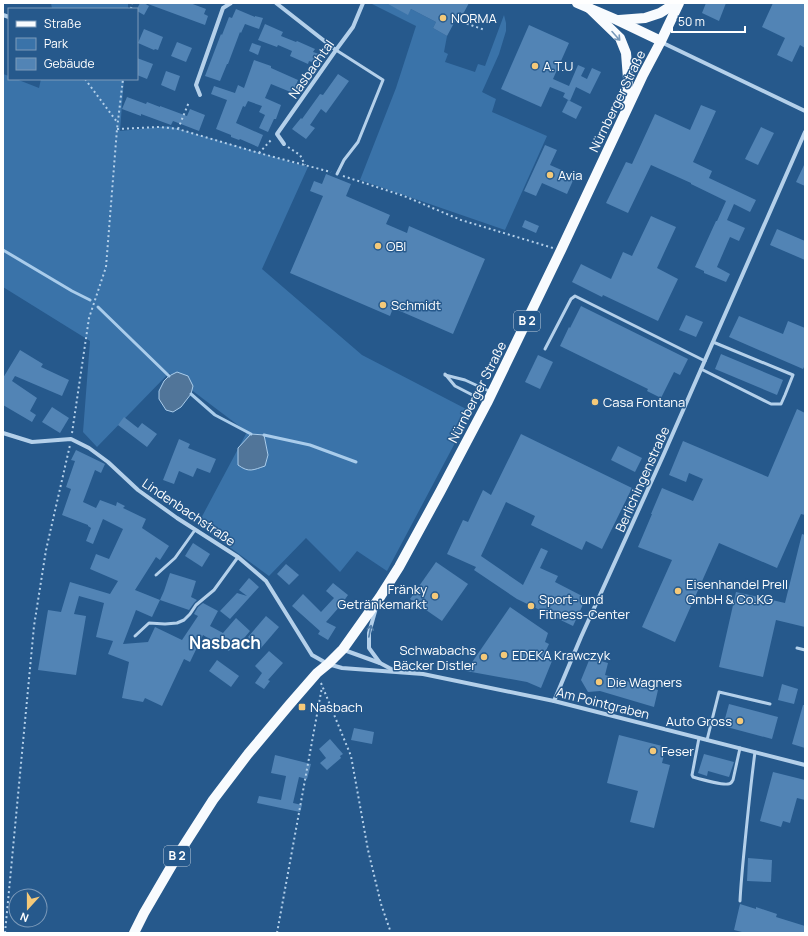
<svg xmlns="http://www.w3.org/2000/svg" width="808" height="936" font-family="Manrope,sans-serif">
<style>
.green{fill:#3a73a9}
.water{fill:#517599;stroke:#a9cceb}
.lines{fill:none;stroke-linecap:round;stroke-linejoin:round}
.stream{stroke:#a9cceb;stroke-width:3}
.building{fill:#5284b5}
.path{stroke:#b4d0ea;stroke-width:2;stroke-dasharray:2 3;stroke-linecap:butt}
.lane{stroke:#b4d0ea;stroke-width:3}
.street{stroke:#b4d0ea;stroke-width:4}
.primary{stroke:#f8fbfe;stroke-width:10}
.oneway{stroke:#7a9aba}
.oneway2{stroke:#517da8}
.poi-dot{fill:#f4c979;stroke:#26598c;stroke-width:1.5}
.labels{text-anchor:middle;stroke-width:3;stroke-linejoin:round;paint-order:stroke}
.shield{fill:#26598c;stroke:#becddc;stroke-width:1}
.shield-label{font-size:12px;font-weight:bold;fill:#fff}
.poi-label{font-size:13px;fill:#fff;stroke:#26598c;text-anchor:start}
.street-label{font-size:13px;fill:#fff;stroke:#26598c}
.district-label{font-size:17px;font-weight:bold;fill:#fff;stroke:#26598c}
</style>
<rect width="100%" height="100%" fill="#26598c"/>
<g class="green">
<path d="M51,3H128V9H52Z"/>
<path d="M370,3H386L408,14L411,9L436,22L433,28L447,36L444,52L448,54L445,62L475,72L478,64L485,66L504,15L506,23V31L499,54L482,92L496,99L492,112L547,136L505,230L360,180L396,88L416,26Z"/>
<path d="M3,74L9,76V79H16L39,88L41,79H124L120,131L169,126L308,167L262,269L362,355L470,411L456,441L387,571L357,551L340,572L306,538L269,576L198,524L247,432L169,373L97,447L83,432L90,341L3,287Z"/>
</g>
<g class="water">
<path d="M177,372L188,376L193,386L191,394L181,407L173,412L166,410L159,399V391L164,381L169,376Z"/>
<path d="M251,434L264,435L268,455L265,466C253,470 249,473 238,465V448Z"/>
</g>
<g class="lines">
<g class="stream">
<path d="M3,250L72,291L90,300"/>
<path d="M98,307L169,376"/>
<path d="M191,394L215,415L251,434"/>
<path d="M264,435L310,445L356,462"/>
</g>
</g>
<g class="building">
<path d="M140,3H144L149,6L144,15L137,11V9Z"/>
<path d="M148,3H190L206,9L204,14L208,16L205,25L148,4Z"/>
<path d="M386,3H469L463,14L460,12L447,36L433,28L436,22L411,9L408,15Z"/>
<path d="M706,3H726L719,21L702,13Z"/>
<path d="M773,3H805V48L800,45L792,62L777,55L785,38L762,27Z"/>
<path d="M236,9L255,17V16L263,18L259,29L245,24L241,33L240,32L228,64H227L220,81L205,76L221,34L222,35L229,17L232,18Z"/>
<path d="M265,24L283,32L281,36L296,42L297,41L315,49L313,52L322,55L318,64L309,61L308,64L290,56L292,51L278,45L277,47L258,40Z"/>
<path d="M529,25L569,43L553,79L569,86L578,65L585,68L581,76L587,79L592,68L601,72L590,94L576,87L570,101L563,97L565,93L550,87L541,107L501,89Z"/>
<path d="M144,29L163,37L158,50L155,49L154,50L138,43Z"/>
<path d="M177,42L192,48L186,62L171,56Z"/>
<path d="M252,43L261,46L258,55L249,51Z"/>
<path d="M137,58L153,64L147,79L137,75Z"/>
<path d="M254,60L271,66V68L298,80L293,93L271,84L265,98L281,105L276,119H274L268,132L259,128L265,115L259,112L262,106L248,101L245,107L243,106L236,123L263,135L258,147L240,139L239,140L231,137V135L216,129L227,100L211,94L214,86L235,93L238,85L244,88Z"/>
<path d="M166,71L180,76L175,91L161,85Z"/>
<path d="M338,74L349,81L326,113L321,109L310,125L315,128L306,139L292,129L301,118L302,119L320,94L323,95Z"/>
<path d="M127,97L146,104L147,102L160,107V106L187,116L190,109L205,115L199,131L173,121L171,125L141,114V116L122,109Z"/>
<path d="M568,100L582,107L576,119L562,112Z"/>
<path d="M701,105L716,111L693,162L712,171L709,178L756,200L750,212L734,204L727,220L745,228L739,241L730,237L717,267L730,274L726,282L704,273V271L695,267L716,221H717L726,201L691,184V183L651,165L628,213L606,203L626,162L632,164L655,114L690,130Z"/>
<path d="M761,127L774,133L758,165L745,159Z"/>
<path d="M545,145L557,150L550,165L575,176L567,194L542,183L536,196L524,191Z"/>
<path d="M805,163V186L796,182Z"/>
<path d="M326,174L351,184L346,196L390,215L386,224L407,233L409,226L485,259L453,334L393,308L390,316L290,273L323,196L310,191L314,181L322,184Z"/>
<path d="M651,216L676,227L657,268L678,279L658,321L603,295L602,297L572,282L581,264L611,279L623,252L632,256Z"/>
<path d="M525,220L539,226L536,233L522,227Z"/>
<path d="M777,229L805,241V260L770,245Z"/>
<path d="M581,306L688,359L680,375L674,372L661,398L647,391L648,389L560,346L569,327L570,328Z"/>
<path d="M686,315L703,322L696,337L679,330Z"/>
<path d="M739,316L783,334L788,321L805,328V365L803,369L729,337Z"/>
<path d="M20,350L43,364L41,367L69,380L62,396L15,376L12,381L37,398L30,411L36,415L32,422L3,405V378Z"/>
<path d="M721,354L783,380L777,395L715,369Z"/>
<path d="M538,355L553,362L540,389L525,382Z"/>
<path d="M52,407L69,418L60,433L42,422Z"/>
<path d="M797,409L805,413V515L801,514L777,568L719,543L675,642L642,627L672,560L638,547L652,514H651L662,488L693,501L703,479L689,473L686,482L669,475L683,441L768,477Z"/>
<path d="M124,417L138,428L142,423L157,434L147,447L118,425Z"/>
<path d="M521,434L632,488L602,549L586,541L582,550L531,525L535,516L506,502L481,556L523,585L541,548L548,551L540,568L558,576L555,582L586,598L573,626L517,599L474,570L476,567L447,554L463,520L468,522L483,490L491,495Z"/>
<path d="M179,439L190,444L188,448L216,459L210,473L197,468L193,477L179,471L174,484L163,480Z"/>
<path d="M618,446L642,458L635,472L611,460Z"/>
<path d="M76,450L105,464L101,473L95,470L83,502L96,508L100,500L116,506L117,502L125,506L123,508L146,519L142,528L169,546L160,560L156,557L135,590L160,600L152,617L136,610L123,644L148,642L155,627L182,640L198,616L194,614L195,612L198,607L203,603L218,611L210,626L223,633L236,618L250,631L240,643L236,640L229,651L203,635L190,662L184,659L162,706L145,698L143,702L122,698L129,662L108,654L113,641L96,637L104,603L79,596L74,614L86,616L76,675L38,670L48,610L61,612L70,582L110,594L118,581L90,569L96,554L109,559L123,529L103,519L93,544L86,541L91,528L88,526V525L62,515L71,489L66,487L75,461L71,460Z"/>
<path d="M802,534L805,535V627L776,620L763,677L719,667L736,592L785,603Z"/>
<path d="M193,543L210,554L202,567L185,556Z"/>
<path d="M436,562L468,584L442,621L410,599Z"/>
<path d="M286,564L299,575L289,585L277,574Z"/>
<path d="M170,573L196,581L191,597L197,600L194,603L189,610L160,600L164,591Z"/>
<path d="M249,578L259,587L230,619L220,611L237,593L247,596L239,590Z"/>
<path d="M333,583L348,595L341,605L326,622L336,627L328,640L318,634L320,631L292,606L303,594L321,612L334,598L326,591Z"/>
<path d="M510,607L548,633L545,642L549,644L543,657L552,661L541,688L527,682L466,671Z"/>
<path d="M266,616L279,627L261,648L248,637Z"/>
<path d="M269,651L283,663L268,680L270,681L264,689L255,683L262,673L255,666Z"/>
<path d="M590,658L608,663L605,675L658,690L654,707L600,691L588,692L581,680Z"/>
<path d="M217,660L239,676L231,687L209,671Z"/>
<path d="M782,684L798,689L794,704L778,700Z"/>
<path d="M729,704L778,717L772,739L723,726Z"/>
<path d="M803,705H805V748L792,744Z"/>
<path d="M354,728L374,732L372,744L351,740Z"/>
<path d="M619,735L666,747L662,763L670,765L654,828L630,822L638,791L607,783Z"/>
<path d="M330,739L343,754L340,756L341,758L327,770L320,763L326,758L319,749Z"/>
<path d="M704,754L734,762L729,777L708,771L707,776L698,773Z"/>
<path d="M275,755L311,764L307,779L299,777L293,803L302,805L300,812L257,803L259,796L281,800L286,776L271,773Z"/>
<path d="M773,772L805,780V800L797,798L790,823L783,821L781,827L760,821Z"/>
<path d="M748,858L772,860L771,882L747,881Z"/>
<path d="M740,904L756,909V907L777,914L776,917L805,926V933H746L734,930Z"/>
</g>
<g class="lines">
<g class="path">
<path d="M131,9L132,3"/>
<path d="M462,22L485,30"/>
<path d="M85,79L117,122"/>
<path d="M117,129L159,127L178,129L259,153L331,172"/>
<path d="M178,129L189,102"/>
<path d="M288,147L300,155L305,165"/>
<path d="M259,153L272,139"/>
<path d="M343,176L404,196L461,220L553,248"/>
<path d="M72,433L89,318L106,267L117,129L123,79"/>
<path d="M321,683L351,756L368,850L381,904L391,933"/>
<path d="M5,933L34,626L46,550L70,445"/>
<path d="M277,933L322,687"/>
</g>
<g class="lane">
<path d="M336,50L383,80L358,142L344,160L337,174"/>
<path d="M545,349L571,299L575,296L705,361"/>
<path d="M701,369L771,404H781L785,395L793,375L713,342"/>
<path d="M445,374L455,386L486,402"/>
<path d="M445,375L465,380L491,392"/>
<path d="M156,575L175,558L195,530"/>
<path d="M135,636L149,623L165,624L177,623L184,620L190,614L196,605L214,590L238,557"/>
<path d="M797,648L805,650"/>
<path d="M699,738L692,775L693,777C700,779 722,785 728,784C731,784 731,783 733,780L740,748"/>
<path d="M707,740L719,692L770,704"/>
<path d="M740,901C741,881 743,862 745,842C748,812 751,782 755,752"/>
</g>
<g class="street">
<path d="M276,3L336,50"/>
<path d="M3,15L9,17"/>
<path d="M661,42L805,111"/>
<path d="M200,95L196,85L223,8L231,3"/>
<path d="M284,144L277,134L336,50L353,27L363,3"/>
<path d="M3,433L32,442L71,439L89,448L108,462L138,490L177,518L238,557L266,581L312,655L328,664L342,668L423,674L554,701L805,765"/>
<path d="M376,608L369,633V648L380,663"/>
<path d="M344,650L380,663L393,670"/>
<path d="M554,701L581,637L663,456L805,132"/>
</g>
<g class="primary">
<path d="M577,3L617,20L661,41"/>
<path d="M589,8L620,38L626,53L628,78L626,104"/>
<path d="M619,20L645,18L660,13L676,3"/>
<path d="M134,933L144,913L179,853L213,800L248,754L290,704L317,673L328,664L343,649L380,597L399,567L440,492L487,403L561,250L643,75L661,41L679,3"/>
</g>
</g>
<defs><path id="oneway-shaft" d="M-6 0H5M1.5-3L5.5 0L1.5 3" fill="none" stroke-width="1.6" stroke-linecap="round" stroke-linejoin="round"/></defs>
<use class="oneway" href="#oneway-shaft" transform="translate(616 36) rotate(48)"/>
<use class="oneway2" href="#oneway-shaft" transform="translate(370 631) rotate(-79)"/>
<g class="poi-dot">
<circle cx="443" cy="18" r="4"/>
<circle cx="535" cy="66" r="4"/>
<circle cx="550" cy="175" r="4"/>
<circle cx="378" cy="246" r="4"/>
<circle cx="383" cy="305" r="4"/>
<circle cx="595" cy="402" r="4"/>
<circle cx="678" cy="591" r="4"/>
<circle cx="435" cy="596" r="4"/>
<circle cx="531" cy="606" r="4"/>
<circle cx="504" cy="655" r="4"/>
<circle cx="484" cy="657" r="4"/>
<circle cx="599" cy="682" r="4"/>
<rect x="298" y="703" width="8" height="8" rx="2"/>
<circle cx="740" cy="721" r="4"/>
<circle cx="653" cy="751" r="4"/>
</g>
<g class="labels">
<g class="shield">
<rect x="514" y="311" width="26" height="20" rx="3"/>
<rect x="164" y="846" width="26" height="20" rx="3"/>
</g>
<g class="shield-label">
<text x="527" y="325">B 2</text>
<text x="177" y="860">B 2</text>
</g>
<g class="poi-label">
<text x="451" y="23">NORMA</text>
<text x="543" y="71">A.T.U</text>
<text x="558" y="180">Avia</text>
<text x="386" y="251">OBI</text>
<text x="391" y="310">Schmidt</text>
<text x="603" y="407">Casa Fontana</text>
<text x="686" y="589">Eisenhandel Prell<tspan x="686" dy="15">GmbH &amp; Co.KG</tspan></text>
<text x="427" y="594" text-anchor="end">Fränky<tspan x="427" dy="15">Getränkemarkt</tspan></text>
<text x="539" y="604">Sport- und<tspan x="539" dy="15">Fitness-Center</tspan></text>
<text x="476" y="655" text-anchor="end">Schwabachs<tspan x="476" dy="15">Bäcker Distler</tspan></text>
<text x="512" y="660">EDEKA Krawczyk</text>
<text x="607" y="687">Die Wagners</text>
<text x="310" y="712">Nasbach</text>
<text x="732" y="726" text-anchor="end">Auto Gross</text>
<text x="661" y="756">Feser</text>
</g>
<g class="street-label">
<text transform="translate(311 69) rotate(-55)" y="5">Nasbachtal</text>
<text transform="translate(617 101) rotate(-64)" y="5">Nürnberger Straße</text>
<text transform="translate(477 392) rotate(-63)" y="5">Nürnberger Straße</text>
<text transform="translate(642 479) rotate(-66)" y="5">Berlichingenstraße</text>
<text transform="translate(189 512) rotate(34)" y="5">Lindenbachstraße</text>
<text transform="translate(603 703) rotate(14)" y="5">Am Pointgraben</text>
</g>
<g class="district-label">
<text x="225" y="649">Nasbach</text>
</g>
</g>
<rect width="808" height="936" fill="none" stroke="#ffffff" stroke-width="8"/>
<rect x="8" y="8" width="130" height="72" fill="#26598c" stroke="#7d9bba"/>
<rect x="16" y="21" width="20" height="6" fill="#f8fbfe" stroke="#7d9bba"/>
<text x="44" y="28" font-size="12" fill="#ffffff">Straße</text>
<rect x="16" y="38" width="20" height="12" fill="#3a73a9" stroke="#7d9bba"/>
<text x="44" y="48" font-size="12" fill="#ffffff">Park</text>
<rect x="16" y="58" width="20" height="12" fill="#5284b5" stroke="#7d9bba"/>
<text x="44" y="68" font-size="12" fill="#ffffff">Gebäude</text>
<g transform="translate(28 908) rotate(201)"><circle r="19" fill="#26598c" stroke="#7d9bba"/>
<path d="M0-3L7 15L0 10L-7 15Z" fill="#f4c979"/>
<text y="-6" font-size="11" font-weight="bold" text-anchor="middle" fill="#ffffff">N</text>
</g>
<path d="M672 26v6h73v-6" fill="none" stroke="#ffffff" stroke-width="2"/>
<text x="678" y="26" font-size="12" fill="#ffffff" stroke="#26598c" stroke-width="3" paint-order="stroke">50 m</text>
</svg>
